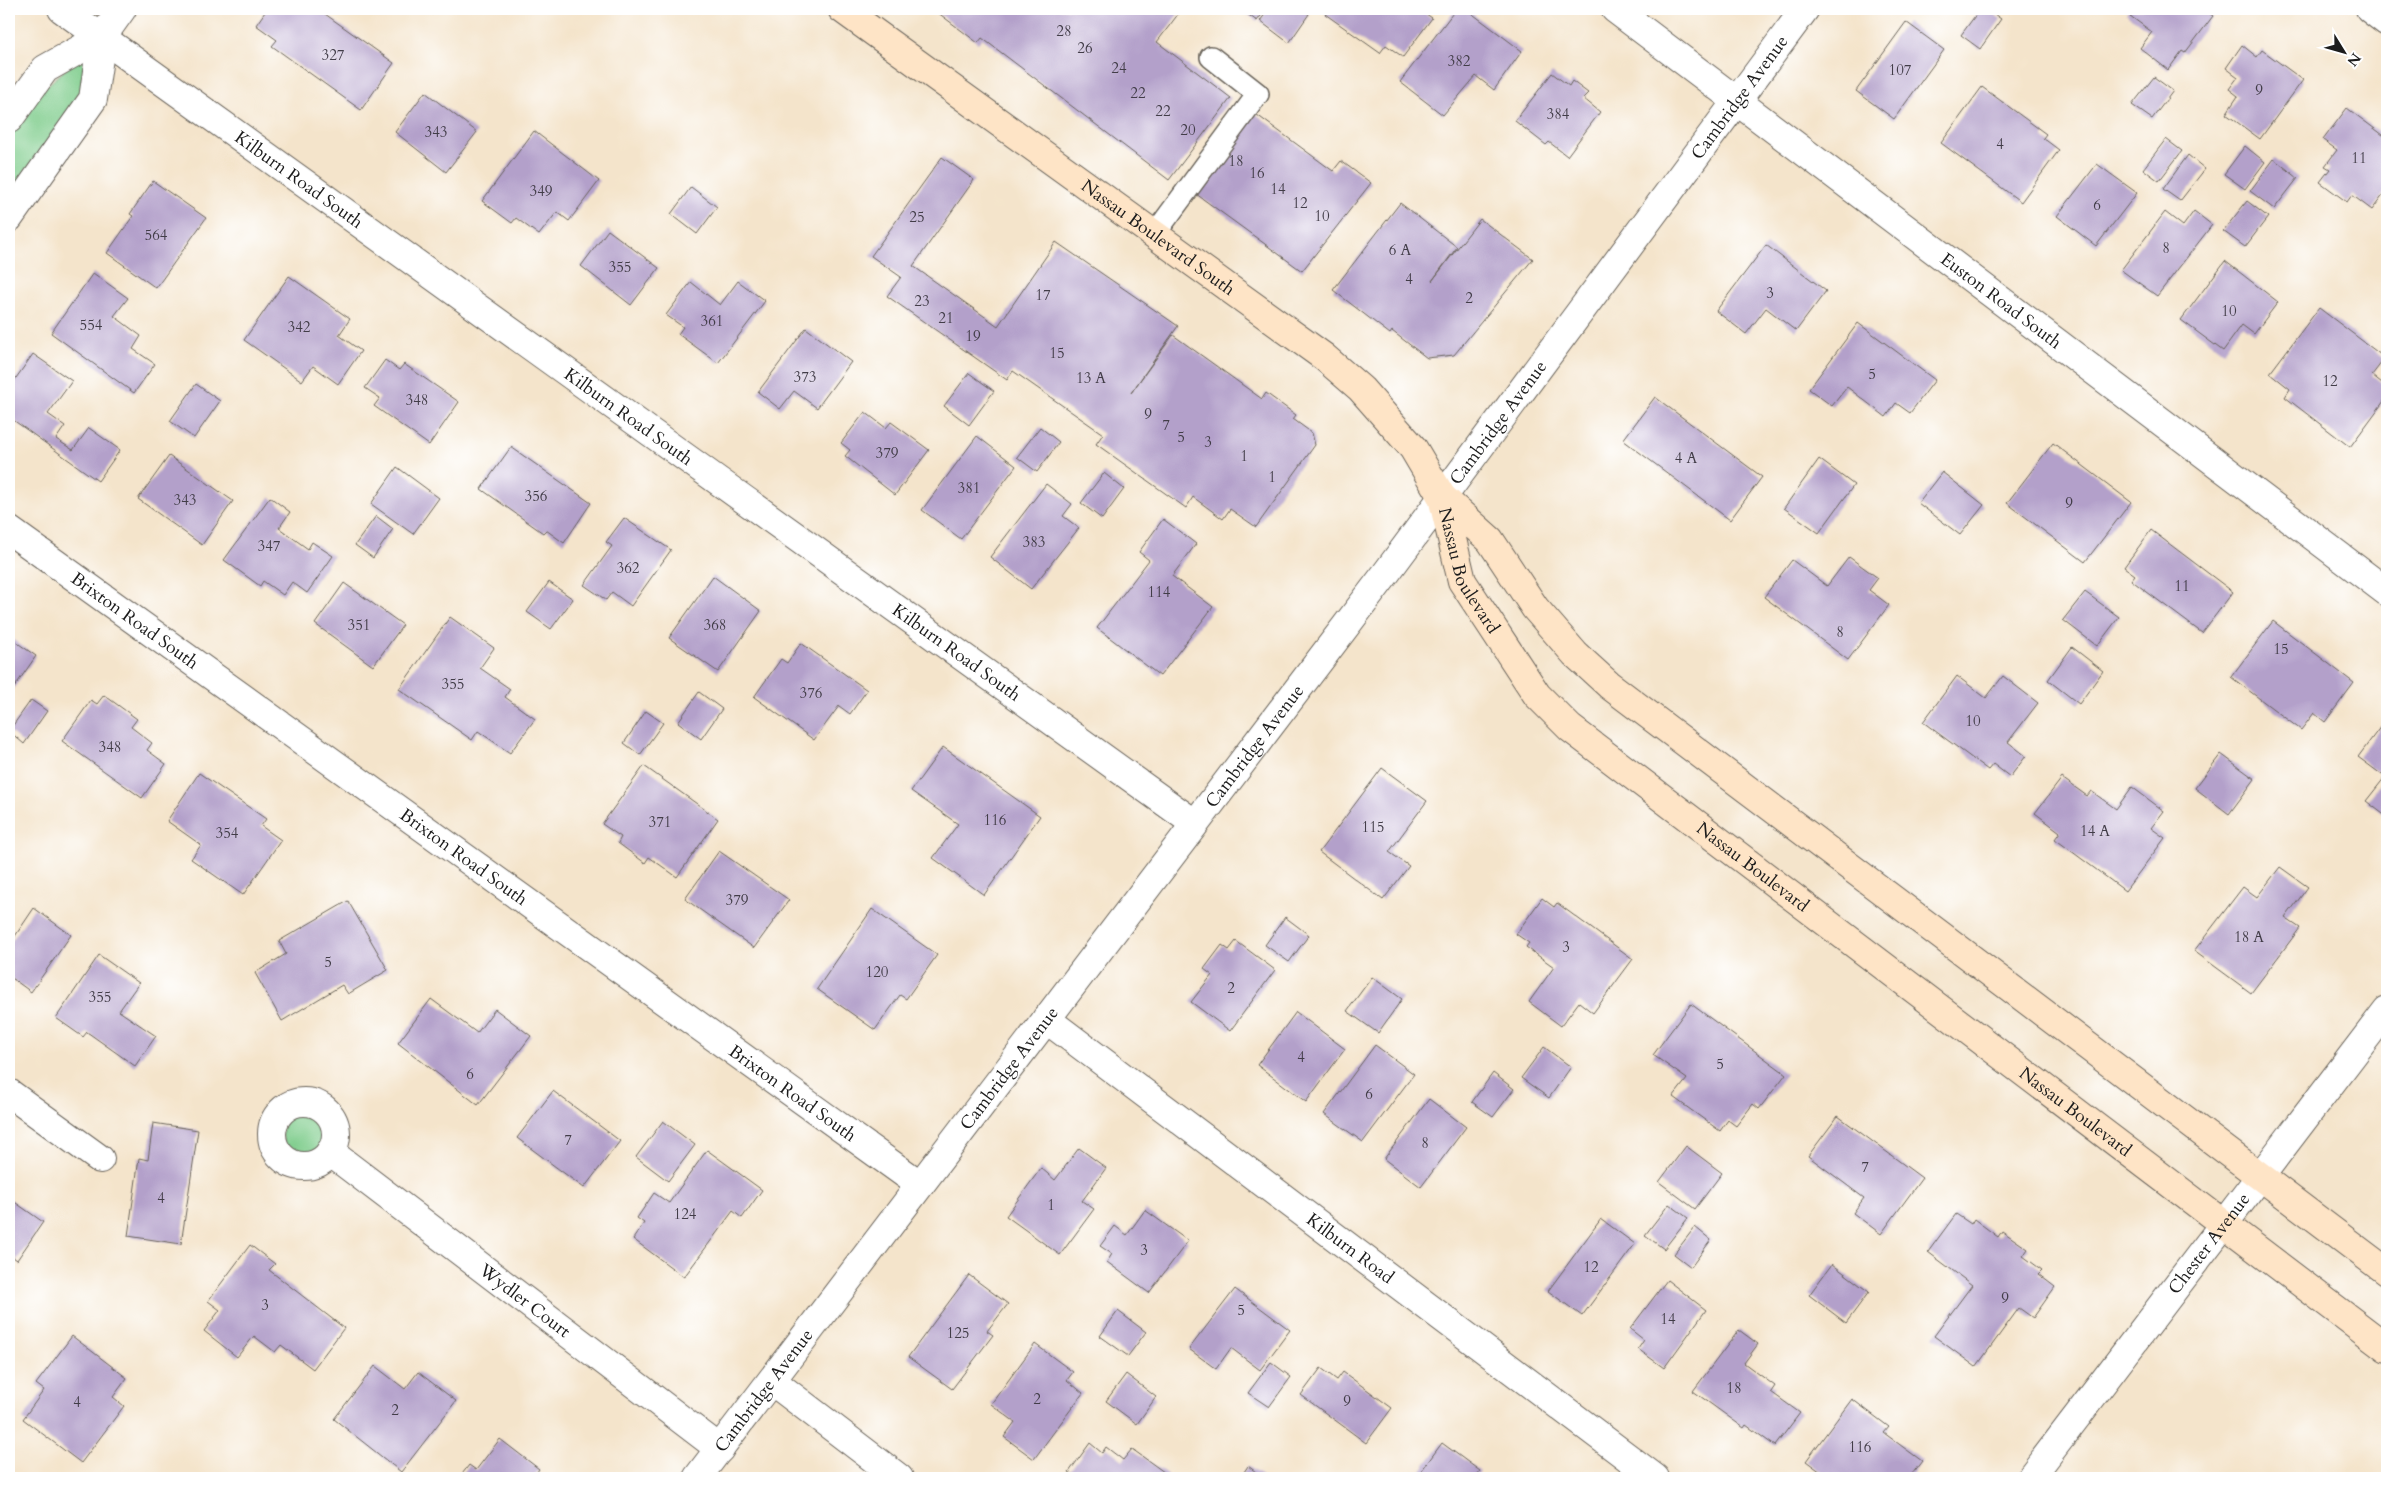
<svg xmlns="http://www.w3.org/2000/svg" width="2396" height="1487" font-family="Cardo,serif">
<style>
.green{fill:#7ecc8b;stroke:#4d7454}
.building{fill:#b3a0ca}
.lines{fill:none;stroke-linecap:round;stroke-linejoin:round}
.service-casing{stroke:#686259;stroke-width:24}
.minor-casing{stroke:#686259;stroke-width:30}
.secondary-casing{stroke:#686259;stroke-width:30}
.service{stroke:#fff;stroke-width:21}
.minor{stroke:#fff;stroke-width:28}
.secondary{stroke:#fee4c6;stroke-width:28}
.labels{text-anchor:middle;stroke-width:4;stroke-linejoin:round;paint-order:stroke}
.number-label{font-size:15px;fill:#423d48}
.street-label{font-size:18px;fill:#1c1c1c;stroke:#fff}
</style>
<rect width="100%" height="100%" fill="#fff"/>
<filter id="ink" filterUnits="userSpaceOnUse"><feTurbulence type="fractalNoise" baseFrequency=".02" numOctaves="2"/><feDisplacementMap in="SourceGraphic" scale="10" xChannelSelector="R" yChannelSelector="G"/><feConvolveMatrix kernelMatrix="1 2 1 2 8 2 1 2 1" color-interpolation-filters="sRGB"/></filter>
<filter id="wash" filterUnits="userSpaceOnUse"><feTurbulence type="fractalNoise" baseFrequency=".0096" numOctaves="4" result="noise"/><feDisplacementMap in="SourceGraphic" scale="20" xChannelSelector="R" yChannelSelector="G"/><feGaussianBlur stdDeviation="1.12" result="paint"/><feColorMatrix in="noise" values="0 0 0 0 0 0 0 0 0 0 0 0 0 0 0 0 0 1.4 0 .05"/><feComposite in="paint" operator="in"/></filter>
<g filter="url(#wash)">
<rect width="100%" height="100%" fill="#f4e4cb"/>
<g class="green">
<path d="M102,37L93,99L9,218V119Z"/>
<circle cx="305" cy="1133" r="23"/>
</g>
<g id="blocks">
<g class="building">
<path d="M267,9H318L394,63L361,110L272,46L277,40L256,25Z"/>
<path d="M933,9H1174L1179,13L1157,42L1231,98L1169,180L982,38L978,43Z"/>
<path d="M1240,9H1266L1257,21Z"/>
<path d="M1269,9H1301L1309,14L1289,43L1260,21Z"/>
<path d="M1329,9H1419L1432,18L1403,57L1386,45L1380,53L1325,14Z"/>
<path d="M1456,9H1466L1522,51L1494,90L1476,76L1443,115L1400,82Z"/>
<path d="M1980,9H1987L2001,19L1980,49L1961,35Z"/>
<path d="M2129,9H2204L2213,16L2185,53L2182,51L2168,70L2140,48L2152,32L2126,13Z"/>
<path d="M1906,22L1944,50L1894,119L1856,91Z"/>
<path d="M2242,45L2257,57L2262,50L2303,80L2260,139L2226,114L2238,96L2229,89L2238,77L2226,68Z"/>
<path d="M1552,73L1569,86L1572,81L1588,93L1583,98L1600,112L1567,156L1549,142L1546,145L1515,121Z"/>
<path d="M2154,77L2173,91L2152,119L2132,105Z"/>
<path d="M1982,87L2046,134L2043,138L2059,150L2021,202L1941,143Z"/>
<path d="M425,92L477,132L446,172L395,132Z"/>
<path d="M2347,108L2387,138V190L2372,210L2352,195L2347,202L2320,182L2330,169L2325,166L2337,150L2323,140Z"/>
<path d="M1253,112L1333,171L1341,161L1371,183L1302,271L1192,191Z"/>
<path d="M534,131L599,181L569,221L557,212L539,235L516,218L512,223L482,201Z"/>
<path d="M2166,139L2182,151L2159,181L2143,169Z"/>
<path d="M2245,146L2265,162L2245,189L2224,174Z"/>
<path d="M2188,155L2205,169L2180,201L2163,189Z"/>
<path d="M942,157L974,180L913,266L998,326L1056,242L1178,326L1131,393L1173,335L1262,399L1266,393L1296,415L1293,419L1312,433L1315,445L1256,527L1230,509L1223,519L1193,497L1186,508L1096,444L1103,434L1013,371L1007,380L887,296L901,277L871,256Z"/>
<path d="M2274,159L2298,178L2274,209L2250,191Z"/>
<path d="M2097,164L2137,193L2096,246L2057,216Z"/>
<path d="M153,181L206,218L156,288L107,253L133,216L130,214Z"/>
<path d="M691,187L717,207L697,234L671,214Z"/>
<path d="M2247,201L2268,217L2245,247L2223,231Z"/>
<path d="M1400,203L1457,247L1432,281L1480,219L1533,259L1454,355L1427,358L1392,331L1390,334L1333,290Z"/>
<path d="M2194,211L2212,225L2157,296L2121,270L2165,212L2183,226Z"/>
<path d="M608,230L659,268L631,305L581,266Z"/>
<path d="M1766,245L1826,291L1796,331L1766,308L1746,334L1716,311Z"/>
<path d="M2225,261L2278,302L2254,334L2242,325L2223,351L2181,320Z"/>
<path d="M93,273L128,298L114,316L141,336L133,349L155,364L134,393L51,333Z"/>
<path d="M289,276L350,319L339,335L361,351L338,384L313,366L302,381L244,340Z"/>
<path d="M738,281L765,301L718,363L678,334L683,327L666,315L691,282L720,305Z"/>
<path d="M2319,308L2385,358L2372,375L2387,387V397L2350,447L2285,397L2290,389L2270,373Z"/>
<path d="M1858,323L1935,380L1910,413L1896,403L1886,417L1847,387L1832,406L1809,389Z"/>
<path d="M806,328L851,362L817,408L794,391L780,409L758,392Z"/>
<path d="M33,354L72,381L48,414L65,426L56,439L73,450L89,428L120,450L98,481L9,417V388Z"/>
<path d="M385,360L399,370L404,364L459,402L429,445L374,406L380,398L365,388Z"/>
<path d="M969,373L994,391L969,425L944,406Z"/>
<path d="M196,384L220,401L194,438L170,421Z"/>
<path d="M1655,397L1762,477L1730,520L1623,440Z"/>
<path d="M865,412L886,428L891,422L929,450L895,495L845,456L850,450L841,443Z"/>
<path d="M1040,427L1059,442L1037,472L1017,457Z"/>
<path d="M977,436L1016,466L961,539L922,510Z"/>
<path d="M2053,443L2131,502L2085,562L2007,503Z"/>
<path d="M511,447L591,503L564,543L546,530L543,533L481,489Z"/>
<path d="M169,456L233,501L202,545L138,499Z"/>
<path d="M1819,459L1854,485L1819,533L1784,508Z"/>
<path d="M397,467L439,498L413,534L371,504Z"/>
<path d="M1942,472L1984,505L1960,535L1918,503Z"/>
<path d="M1104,473L1124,489L1102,519L1081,503Z"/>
<path d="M1046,484L1072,504L1063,516L1079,528L1031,589L990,557Z"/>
<path d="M270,497L290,512L279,528L308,549L312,542L333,556L307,593L292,582L283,595L263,581L260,586L224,560Z"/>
<path d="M376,516L393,529L373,558L355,545Z"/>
<path d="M624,518L671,550L631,606L612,592L606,600L584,585L612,546L606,542Z"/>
<path d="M1163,519L1196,544L1172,576L1213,607L1160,676L1097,628L1149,560L1139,552Z"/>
<path d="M2151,530L2233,592L2202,633L2131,580L2135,575L2124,567Z"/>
<path d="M1849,557L1878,578L1869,590L1889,605L1848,660L1764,597L1792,560L1827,586Z"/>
<path d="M713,576L761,611L718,672L669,638Z"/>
<path d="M549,582L573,599L551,629L527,612Z"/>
<path d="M344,583L403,625L373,666L315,624Z"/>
<path d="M2085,592L2119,617L2097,646L2063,620Z"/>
<path d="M450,617L494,648L480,668L510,689L505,697L535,719L510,753L478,731L472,740L399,689Z"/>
<path d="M2273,621L2354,683L2325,722L2314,713L2301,730L2231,677Z"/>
<path d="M9,637L36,656L9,695Z"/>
<path d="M801,643L867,690L850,714L839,706L814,740L754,697L781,659L787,663Z"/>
<path d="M2072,647L2103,671L2079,704L2048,680Z"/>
<path d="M1957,676L1986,698L2003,676L2038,703L2008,742L2026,756L2010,777L1993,764L1988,770L1923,722Z"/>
<path d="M699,692L722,709L701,739L678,722Z"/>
<path d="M104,695L137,719L131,727L152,743L147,750L166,764L142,798L62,741L91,700L97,704Z"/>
<path d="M31,700L47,711L24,744L9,731Z"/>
<path d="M646,711L663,723L640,755L624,743Z"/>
<path d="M2387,718V817L2366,801L2385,777L2358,757Z"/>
<path d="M943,747L1040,816L984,895L933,858L958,824L911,791Z"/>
<path d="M2221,754L2255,779L2229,814L2195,788Z"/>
<path d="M644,766L718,819L677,877L649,857L645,863L618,843L621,837L602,824Z"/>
<path d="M1382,768L1427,801L1389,852L1409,866L1383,900L1319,852Z"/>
<path d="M199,773L266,819L261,826L281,840L243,895L191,859L201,845L167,821Z"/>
<path d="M2062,778L2087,796L2091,791L2116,809L2132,787L2164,811L2151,828L2165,838L2125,891L2055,839L2060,832L2035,813Z"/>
<path d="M719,851L789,900L754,948L685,899Z"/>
<path d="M2280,867L2308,887L2285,918L2300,928L2251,993L2194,951L2243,887L2257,897Z"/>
<path d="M1542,898L1554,907L1557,903L1633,959L1593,1013L1579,1002L1561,1026L1529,1002L1554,967L1526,947L1529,943L1516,934Z"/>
<path d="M348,901L388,970L348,994L342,985L282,1021L255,973L286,954L279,941Z"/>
<path d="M34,908L71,935L31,992L9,976V945Z"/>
<path d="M872,909L937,955L906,999L900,995L875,1030L817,989Z"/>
<path d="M1285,917L1309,935L1289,962L1265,945Z"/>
<path d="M1236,941L1275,970L1230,1031L1191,1002L1212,975L1204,969L1222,945L1229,950Z"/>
<path d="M99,955L139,983L119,1011L156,1036L135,1066L87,1032L83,1037L56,1018Z"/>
<path d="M1372,977L1402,999L1378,1033L1347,1011Z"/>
<path d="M431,999L477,1033L495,1009L531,1036L478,1105L398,1043Z"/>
<path d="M1691,1004L1786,1074L1759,1109L1753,1104L1736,1126L1728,1120L1720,1131L1673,1097L1687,1079L1653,1055Z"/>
<path d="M1296,1012L1345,1049L1306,1102L1257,1065Z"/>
<path d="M1375,1045L1414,1074L1363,1142L1324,1114Z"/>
<path d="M1544,1047L1571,1067L1549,1098L1521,1078Z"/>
<path d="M1493,1073L1514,1089L1493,1117L1472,1102Z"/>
<path d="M553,1091L620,1141L584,1188L517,1138Z"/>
<path d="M1429,1099L1466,1127L1421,1187L1384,1159Z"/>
<path d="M1838,1116L1922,1178L1881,1234L1853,1213L1864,1198L1808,1156Z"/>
<path d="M663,1121L695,1145L668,1181L636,1157Z"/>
<path d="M153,1123L198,1130L181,1244L128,1236L139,1158L148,1160Z"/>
<path d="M1686,1146L1722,1173L1695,1209L1659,1182Z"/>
<path d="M1079,1148L1106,1168L1082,1201L1094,1209L1060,1255L1006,1216L1041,1168L1055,1180Z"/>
<path d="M707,1150L762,1190L742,1218L733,1211L684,1277L633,1239L644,1223L637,1218L654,1193L669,1203Z"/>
<path d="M9,1198L43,1222L17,1260L9,1254Z"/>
<path d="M1669,1204L1688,1218L1664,1249L1645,1235Z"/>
<path d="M1145,1210L1188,1241L1149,1293L1107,1262L1112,1254L1100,1246L1115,1226L1127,1235Z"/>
<path d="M1956,1214L1971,1224L1974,1219L1998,1237L2002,1231L2028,1249L2023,1256L2042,1270L2038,1274L2055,1287L2033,1318L2019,1308L1976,1367L1934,1336L1972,1285L1928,1252Z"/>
<path d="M1601,1219L1635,1244L1582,1316L1548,1291Z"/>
<path d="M1695,1227L1711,1240L1691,1267L1674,1254Z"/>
<path d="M250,1245L275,1264L269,1270L344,1328L313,1369L281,1345L275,1352L254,1336L237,1357L204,1331L220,1310L208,1301Z"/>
<path d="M1832,1264L1869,1292L1846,1323L1809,1295Z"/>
<path d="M969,1275L1008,1304L987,1331L993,1335L952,1389L908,1357Z"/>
<path d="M1667,1280L1706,1310L1664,1368L1638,1349L1644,1340L1630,1329Z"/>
<path d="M1235,1289L1290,1330L1260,1370L1231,1348L1216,1369L1189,1349Z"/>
<path d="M1118,1311L1146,1332L1128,1356L1100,1336Z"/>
<path d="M1739,1330L1758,1344L1744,1363L1775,1386L1771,1392L1800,1413L1775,1446L1746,1425L1744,1428L1693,1391Z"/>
<path d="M72,1336L127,1378L113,1397L124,1406L81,1463L23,1419L44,1390L36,1384Z"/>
<path d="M1035,1344L1073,1372L1067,1380L1083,1393L1034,1459L1004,1437L1015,1422L991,1404Z"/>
<path d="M1271,1362L1291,1377L1269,1407L1248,1393Z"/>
<path d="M375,1366L405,1389L418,1372L456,1401L401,1472L334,1419Z"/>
<path d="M1321,1368L1337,1380L1343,1372L1392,1408L1366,1443L1301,1395Z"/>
<path d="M1126,1374L1156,1397L1137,1424L1106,1401Z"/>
<path d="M1852,1399L1889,1427L1884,1433L1922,1461L1909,1478H1829L1806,1461Z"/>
<path d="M500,1439L539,1469L533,1478H459L469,1465L476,1470Z"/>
<path d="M1090,1443L1102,1453L1106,1447L1123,1460L1132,1449L1168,1475L1165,1478H1078L1069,1472Z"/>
<path d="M1442,1443L1480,1471L1475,1478H1416Z"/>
<path d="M1248,1466L1264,1478H1240Z"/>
</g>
</g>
</g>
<g filter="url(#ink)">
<use href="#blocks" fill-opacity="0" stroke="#686259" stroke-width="1"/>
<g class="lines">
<g class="service-casing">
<path id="service" d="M1154,235L1258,94L1211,57"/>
</g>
<g class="minor-casing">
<g id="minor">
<path id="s1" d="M62,9L1194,823"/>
<path id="s2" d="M1615,9L2387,592"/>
<path d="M2370,9L2387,22"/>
<path d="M9,119L45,69L102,37L122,9"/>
<path d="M9,218L93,99L102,37"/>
<path id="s3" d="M9,530L919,1184"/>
<path id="s4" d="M1046,1019L1655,1478"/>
<path d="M9,1093L100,1159"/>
<circle cx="304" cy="1134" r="32"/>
<path id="s5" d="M330,1152L720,1449"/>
<path d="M772,1381L899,1478"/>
<path id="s6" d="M697,1478L1387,572L1805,9"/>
<path id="s7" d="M2030,1478L2387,1010"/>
</g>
</g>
<g class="secondary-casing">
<g id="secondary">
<path id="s8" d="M842,9L1324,357L1361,389L1383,414L1413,448L1442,497L1490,540L1535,608L1575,654L1609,685L2387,1272"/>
<path id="s9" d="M1442,497L1462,581L1537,695L1570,728L2387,1348"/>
</g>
</g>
<use href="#service" class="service"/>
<use href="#minor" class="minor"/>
<use href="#secondary" class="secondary"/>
</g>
</g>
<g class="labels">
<g class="number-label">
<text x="1064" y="36">28</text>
<text x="1085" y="53">26</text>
<text x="333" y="60">327</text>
<text x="1459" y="66">382</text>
<text x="1119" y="73">24</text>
<text x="1900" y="75">107</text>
<text x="2259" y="95">9</text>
<text x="1138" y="98">22</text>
<text x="1163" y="116">22</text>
<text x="1558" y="119">384</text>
<text x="1188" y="135">20</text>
<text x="436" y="137">343</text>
<text x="2000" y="149">4</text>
<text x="2359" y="163">11</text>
<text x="1236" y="166">18</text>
<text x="1257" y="178">16</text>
<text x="1278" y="194">14</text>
<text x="541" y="196">349</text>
<text x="1300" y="208">12</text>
<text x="2097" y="210">6</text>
<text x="1322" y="221">10</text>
<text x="917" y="222">25</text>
<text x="156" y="240">564</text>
<text x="2166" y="253">8</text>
<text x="1400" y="255">6 A</text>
<text x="620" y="272">355</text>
<text x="1409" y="284">4</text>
<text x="1770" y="298">3</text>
<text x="1043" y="300">17</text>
<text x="1469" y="303">2</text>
<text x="922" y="306">23</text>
<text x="2229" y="316">10</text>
<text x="946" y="323">21</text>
<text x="712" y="326">361</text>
<text x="91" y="330">554</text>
<text x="299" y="332">342</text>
<text x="973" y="341">19</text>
<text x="1057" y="358">15</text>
<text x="1872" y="379">5</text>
<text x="805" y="382">373</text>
<text x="1091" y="383">13 A</text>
<text x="2330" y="386">12</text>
<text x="417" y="405">348</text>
<text x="1148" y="419">9</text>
<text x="1166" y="430">7</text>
<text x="1181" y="442">5</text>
<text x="1208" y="447">3</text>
<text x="887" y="458">379</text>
<text x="1244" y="461">1</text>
<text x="1686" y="463">4 A</text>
<text x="1272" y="482">1</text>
<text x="969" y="493">381</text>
<text x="536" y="501">356</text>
<text x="185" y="505">343</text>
<text x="2069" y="508">9</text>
<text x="1034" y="547">383</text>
<text x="269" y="551">347</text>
<text x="628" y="573">362</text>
<text x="2182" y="591">11</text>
<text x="1159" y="597">114</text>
<text x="359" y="630">351</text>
<text x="715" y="630">368</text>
<text x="1840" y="637">8</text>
<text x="2281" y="654">15</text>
<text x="453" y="689">355</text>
<text x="811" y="698">376</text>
<text x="1973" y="726">10</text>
<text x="110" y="752">348</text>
<text x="995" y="825">116</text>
<text x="660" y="827">371</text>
<text x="1373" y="832">115</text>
<text x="2095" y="836">14 A</text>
<text x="227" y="838">354</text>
<text x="737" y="905">379</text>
<text x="2249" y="942">18 A</text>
<text x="1566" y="952">3</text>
<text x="328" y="967">5</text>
<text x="877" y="977">120</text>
<text x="1231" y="993">2</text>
<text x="100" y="1002">355</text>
<text x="1301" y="1062">4</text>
<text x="1720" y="1069">5</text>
<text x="470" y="1079">6</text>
<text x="1369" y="1099">6</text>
<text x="568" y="1145">7</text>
<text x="1425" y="1148">8</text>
<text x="1865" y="1172">7</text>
<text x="161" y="1203">4</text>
<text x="1051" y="1210">1</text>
<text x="685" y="1219">124</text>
<text x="1144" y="1255">3</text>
<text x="1591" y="1272">12</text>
<text x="2005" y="1303">9</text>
<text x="265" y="1310">3</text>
<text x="1241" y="1315">5</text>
<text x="1668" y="1324">14</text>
<text x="958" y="1338">125</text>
<text x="1734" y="1393">18</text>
<text x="1037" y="1404">2</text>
<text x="1347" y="1406">9</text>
<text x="77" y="1407">4</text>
<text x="395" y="1415">2</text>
<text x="1860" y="1452">116</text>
</g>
<g class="street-label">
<text dy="6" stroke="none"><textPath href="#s6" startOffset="1730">Cambridge Avenue</textPath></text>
<text dy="6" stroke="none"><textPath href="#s1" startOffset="292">Kilburn Road South</textPath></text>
<text dy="6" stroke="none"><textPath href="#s8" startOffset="390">Nassau Boulevard South</textPath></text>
<text dy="6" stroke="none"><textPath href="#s2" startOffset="484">Euston Road South</textPath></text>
<text dy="6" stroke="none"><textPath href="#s1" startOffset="698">Kilburn Road South</textPath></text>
<text dy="6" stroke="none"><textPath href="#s6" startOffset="1325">Cambridge Avenue</textPath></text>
<text dy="6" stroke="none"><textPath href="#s9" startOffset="79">Nassau Boulevard</textPath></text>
<text dy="6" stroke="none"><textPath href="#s3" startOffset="155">Brixton Road South</textPath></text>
<text dy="6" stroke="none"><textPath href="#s1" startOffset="1102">Kilburn Road South</textPath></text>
<text dy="6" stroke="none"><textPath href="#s6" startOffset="920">Cambridge Avenue</textPath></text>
<text dy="6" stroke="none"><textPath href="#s3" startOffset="560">Brixton Road South</textPath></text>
<text dy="6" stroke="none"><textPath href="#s9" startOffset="499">Nassau Boulevard</textPath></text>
<text dy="6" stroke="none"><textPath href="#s6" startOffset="515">Cambridge Avenue</textPath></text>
<text dy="6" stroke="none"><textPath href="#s3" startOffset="965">Brixton Road South</textPath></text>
<text dy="6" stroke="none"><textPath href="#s9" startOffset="904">Nassau Boulevard</textPath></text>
<text dy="6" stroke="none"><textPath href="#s7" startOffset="295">Chester Avenue</textPath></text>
<text dy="6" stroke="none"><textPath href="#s4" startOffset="381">Kilburn Road</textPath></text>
<text dy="6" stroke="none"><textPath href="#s5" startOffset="245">Wydler Court</textPath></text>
<text dy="6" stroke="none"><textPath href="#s6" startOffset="110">Cambridge Avenue</textPath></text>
</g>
</g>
<rect width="2396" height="1487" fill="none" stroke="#fff" stroke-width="30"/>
<g transform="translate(2344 52) rotate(127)" stroke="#ffffff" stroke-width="4" paint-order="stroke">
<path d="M0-4L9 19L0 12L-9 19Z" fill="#1c1c1c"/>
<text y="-8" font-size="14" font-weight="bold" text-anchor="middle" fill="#1c1c1c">N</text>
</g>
</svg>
